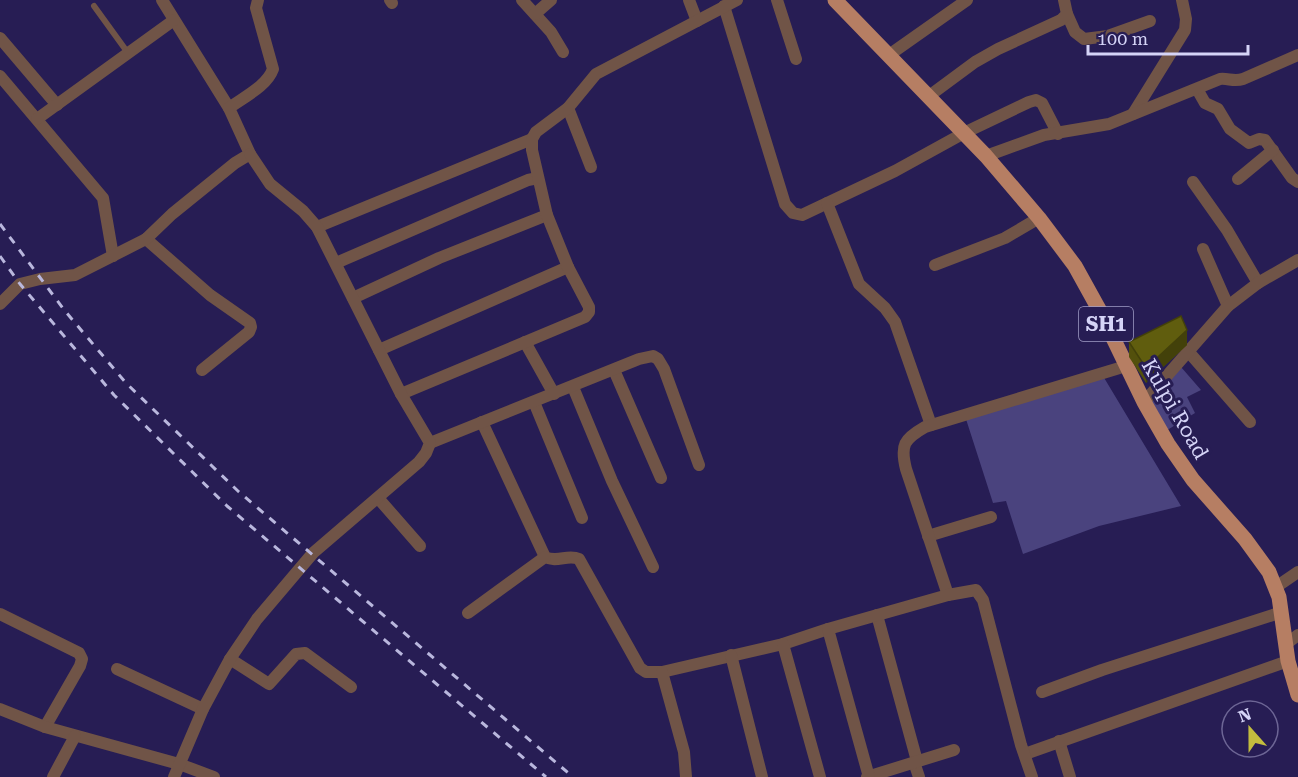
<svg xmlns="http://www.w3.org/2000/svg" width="1298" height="777" font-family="'Roboto Serif',serif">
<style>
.green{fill:#4a437e}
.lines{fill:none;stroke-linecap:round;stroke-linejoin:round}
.service{stroke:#705447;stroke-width:6}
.minor{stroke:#705447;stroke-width:12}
.primary{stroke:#b67e63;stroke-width:15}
.rail{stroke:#b9b7dd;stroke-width:3;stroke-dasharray:8 8;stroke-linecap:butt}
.wall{fill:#53500c}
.shaded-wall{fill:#43410a}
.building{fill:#605d0e;stroke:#43410a;stroke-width:1.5}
.labels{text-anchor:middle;stroke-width:6;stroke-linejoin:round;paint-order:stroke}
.shield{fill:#271d54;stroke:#a19dc6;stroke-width:1.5}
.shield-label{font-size:20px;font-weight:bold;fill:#d5d4f7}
.street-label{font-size:21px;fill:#d5d4f7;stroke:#271d54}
</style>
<rect width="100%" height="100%" fill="#271d54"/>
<g class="green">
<path d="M1181,367L1201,390L1187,397L1195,413L1164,432L1151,410V396Z"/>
<path d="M1103,376L1181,506L1099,526L1023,554L1006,501L993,503L965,416Z"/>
</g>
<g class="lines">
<path class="service" d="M94,6L128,53"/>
<g class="minor">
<path d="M162,0L229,108"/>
<path d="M390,0L392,3"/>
<path d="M522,0L551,32L563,52"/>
<path d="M689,0L697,21"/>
<path d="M777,0L796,59"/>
<path d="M724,6L785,204L793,213L802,215L895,171L964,133L1029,102L1036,100L1042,103L1058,134"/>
<path d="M535,14L551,0"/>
<path d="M1067,14L1075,32L1084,39L1108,36L1150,21"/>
<path d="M0,38L57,105"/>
<path d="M889,55L967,0"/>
<path d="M0,76L103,198L113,256"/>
<path d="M1197,89L1205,103L1218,109L1230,129L1249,143L1259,139L1265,140L1292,178L1298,182"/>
<path d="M929,96L975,62L998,49L1061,20L1067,14L1064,0"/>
<path d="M568,108L591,167"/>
<path d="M1133,114L1185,30L1186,19L1182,0"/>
<path d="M37,119L174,20"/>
<path d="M986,156L1044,135L1109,124L1220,79C1228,78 1234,82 1243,79L1298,55"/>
<path d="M1238,179L1273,150"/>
<path d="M1193,182L1227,230L1258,283"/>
<path d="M827,203L859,284L885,308L895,322L931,425"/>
<path d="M317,227L532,139"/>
<path d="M146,239L210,295L250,323L251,327L249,332L202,370"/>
<path d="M1203,249L1228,306"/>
<path d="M336,263L528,180L538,178"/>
<path d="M935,265L1005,238L1039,218"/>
<path d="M353,298L439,258L547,215"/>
<path d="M0,304L20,284L40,279L75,275L146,239L172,214L235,163L250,154L229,108C244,97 267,86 273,69L256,8L258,0"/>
<path d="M525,342L554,394"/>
<path d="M379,350L568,267"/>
<path d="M1187,350L1250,422"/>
<path d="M614,370L661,478"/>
<path d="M573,387L612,481L653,567"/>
<path d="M401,394L585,317L589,312V307L568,267L547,215L532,150V139L536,132L568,108L596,74L737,0"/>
<path d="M534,402L582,518"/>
<path d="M1144,402L1228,306L1258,283L1298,260"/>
<path d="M482,422L545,557C557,563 568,554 579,559L640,668L646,672H662L783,644L828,629"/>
<path d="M430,443L639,359L653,356L658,359L664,369L699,465"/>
<path d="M378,498L420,546"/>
<path d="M928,536L991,517"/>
<path d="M1276,587L1298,572"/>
<path d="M948,595L906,469C900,445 904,439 925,427L1126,366"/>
<path d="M468,613L545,557"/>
<path d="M0,614L79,653L82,659L80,666L45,727"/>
<path d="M877,615L917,761"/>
<path d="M783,644L820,777"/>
<path d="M1286,644L1298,635"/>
<path d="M731,655L762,777"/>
<path d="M230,659L269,684L296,654L305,653L351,687"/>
<path d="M117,669L203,709"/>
<path d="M662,672L684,752L686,777"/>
<path d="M1042,692L1102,670L1282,612"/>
<path d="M0,709L45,727L179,764L214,777"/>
<path d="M1059,741L1070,777"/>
<path d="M1025,754L1288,661"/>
<path d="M914,762L919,777"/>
<path d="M53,777L75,736"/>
<path d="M174,777L203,709L230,659L257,619L313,553L419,462L426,453L430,443L401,394L317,227L303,211L270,184L250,154"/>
<path d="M867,777L954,750"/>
<path d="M869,777L828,629L948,595L976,590L983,600L1021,745L1032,777"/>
</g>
<path class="primary" d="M835,0L986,156L1039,218L1075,266L1101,313L1144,402L1168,444L1193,480L1245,539L1269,572L1279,597L1288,661L1298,695"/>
<g class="rail">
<path d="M0,224L65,311L126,383L239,492L573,777"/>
<path d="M0,256L20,284L114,395L227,506L546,777"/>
</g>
</g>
<path class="wall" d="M1129,342L1187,345L1146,383L1129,357Z"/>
<path class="shaded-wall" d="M1187,330V345L1146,383V368Z"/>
<path class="building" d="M1181,316L1187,330L1146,368L1129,342Z"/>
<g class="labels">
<rect class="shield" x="1079" y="307" width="54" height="34" rx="4.5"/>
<g class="shield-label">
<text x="1106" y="331">SH1</text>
</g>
<g class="street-label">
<text transform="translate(1175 409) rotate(60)" y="7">Kulpi Road</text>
</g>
</g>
<g transform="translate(1250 729) rotate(339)"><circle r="28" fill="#271d54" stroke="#6d6695" stroke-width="1.5"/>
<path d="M0-4.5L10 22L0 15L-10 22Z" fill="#c3bd3e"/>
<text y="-9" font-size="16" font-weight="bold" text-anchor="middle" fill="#d5d4f7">N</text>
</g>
<path d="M1088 45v9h160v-9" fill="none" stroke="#d5d4f7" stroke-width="3"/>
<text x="1097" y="45" font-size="18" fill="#d5d4f7" stroke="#271d54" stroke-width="4.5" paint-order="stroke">100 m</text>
</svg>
